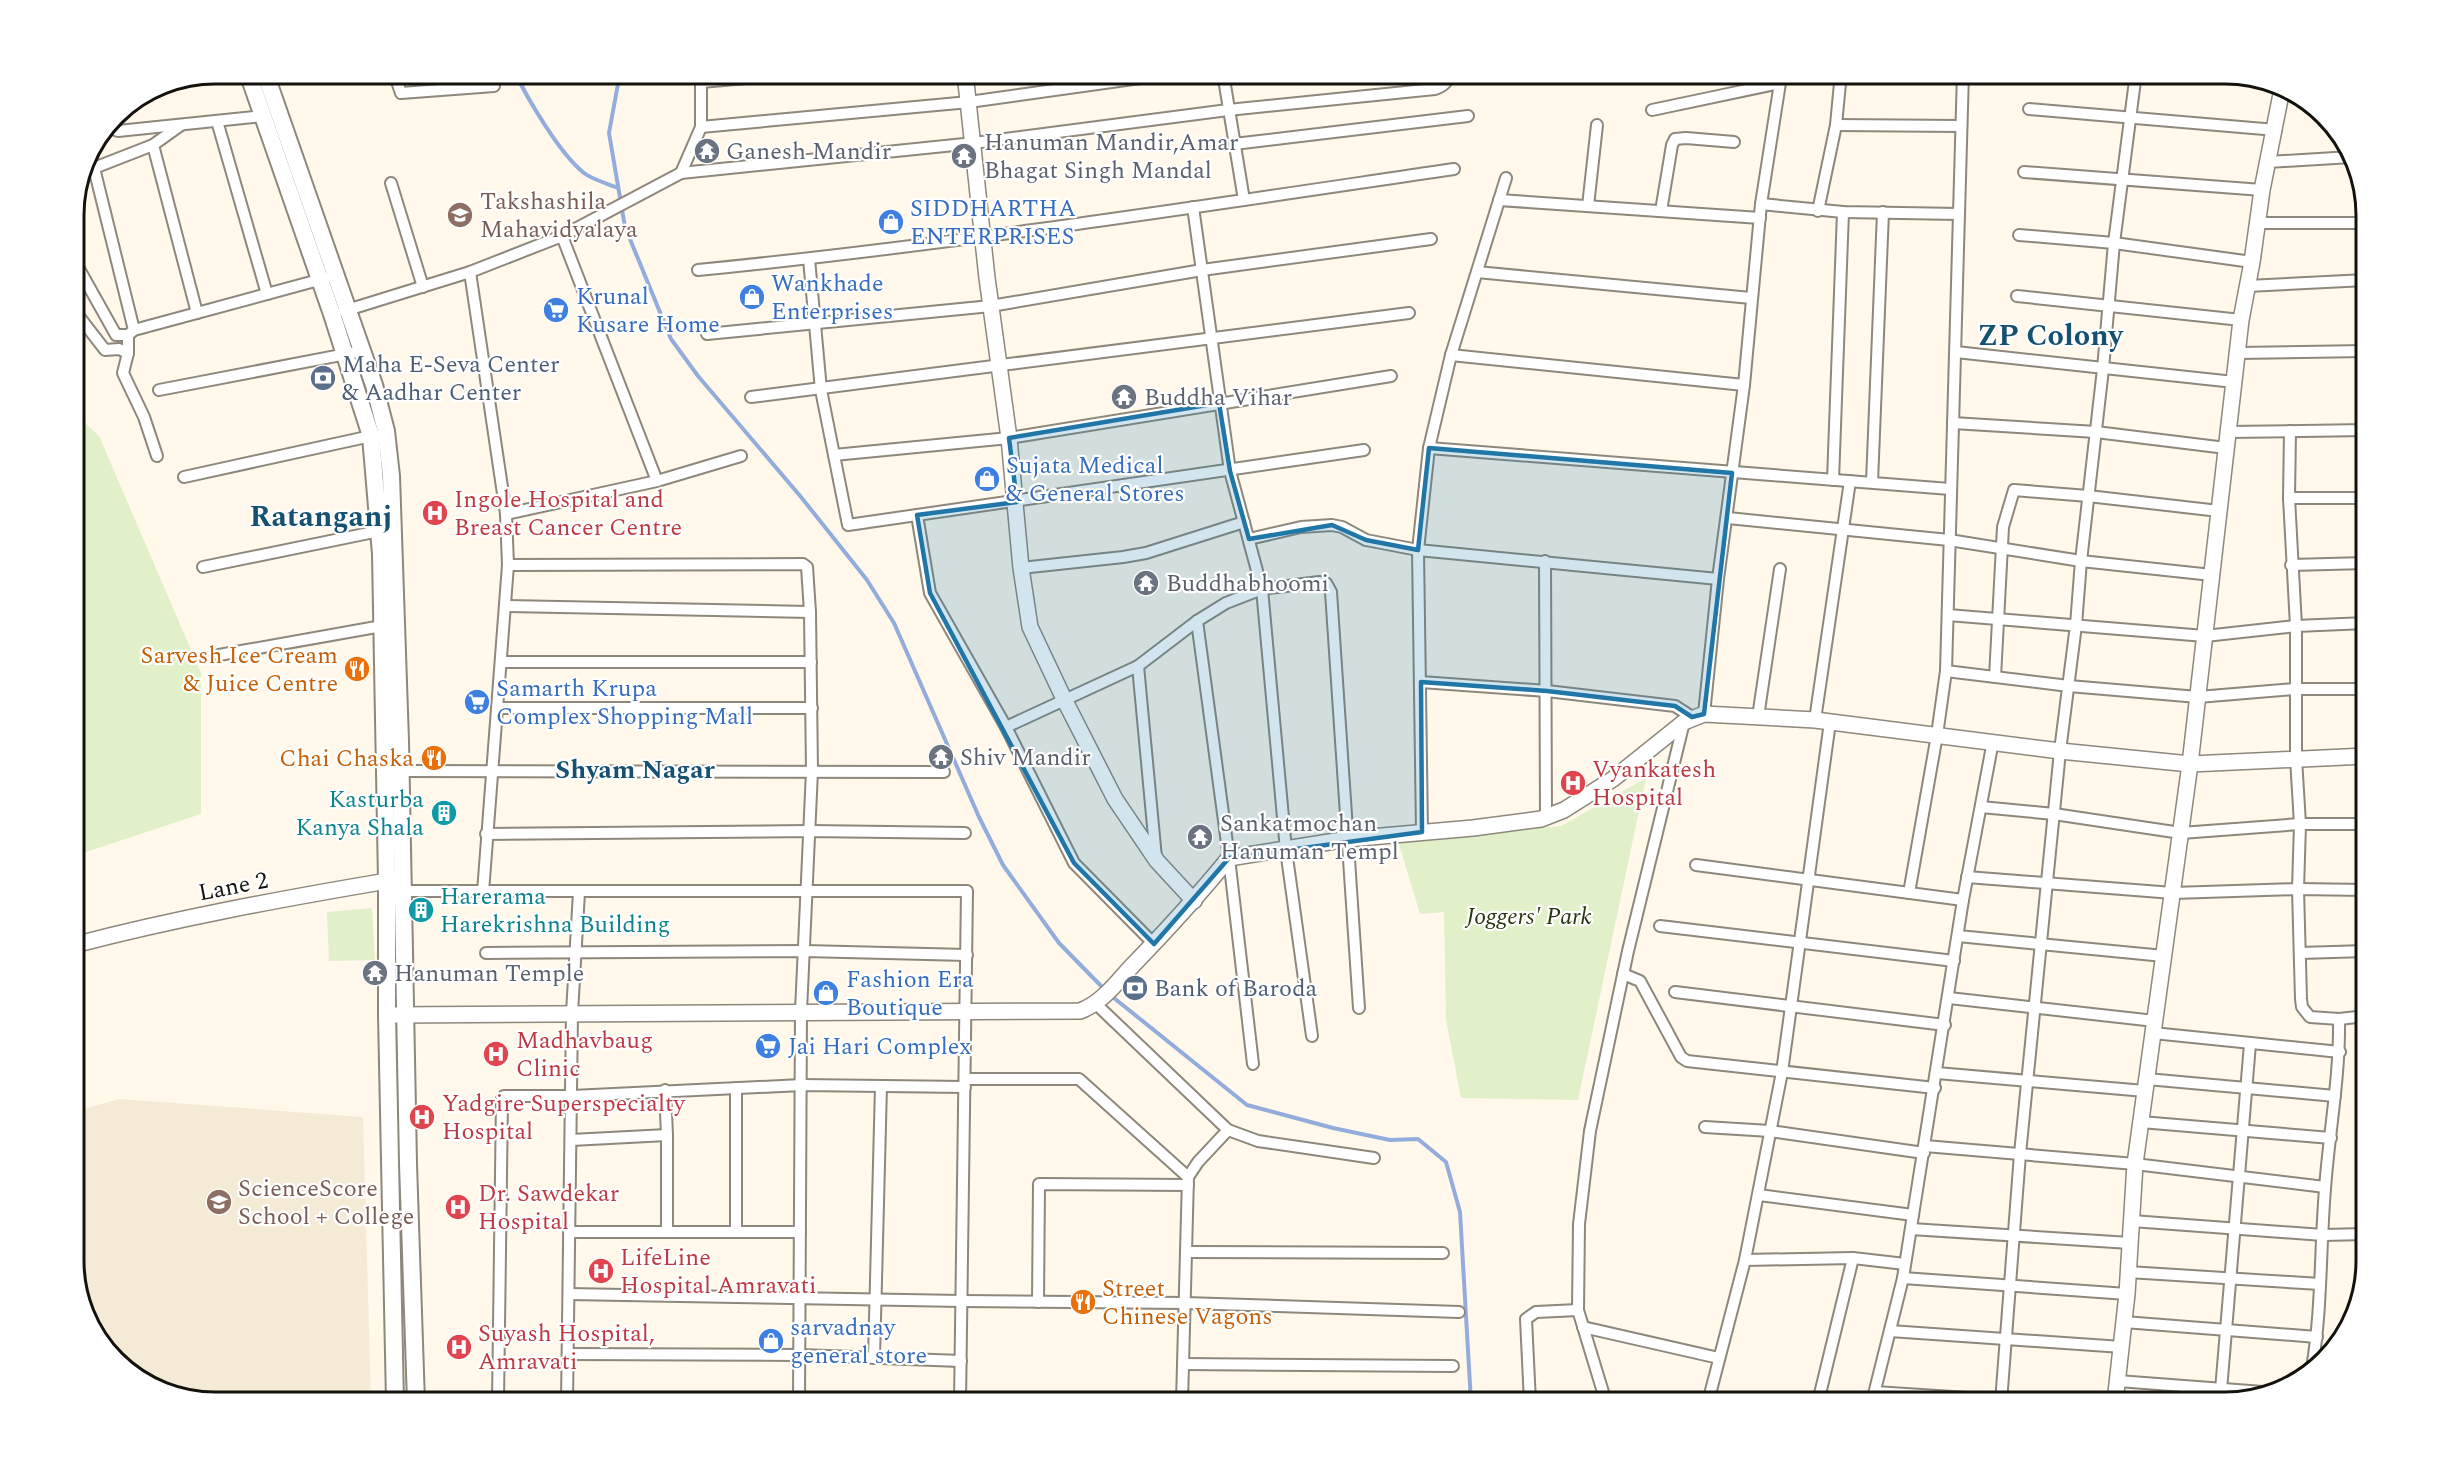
<svg xmlns="http://www.w3.org/2000/svg" width="2440" height="1476" font-family="Spectral,serif">
<style>
.built{fill:#f4ead6}
.green{fill:#e1f0c9}
.lines{fill:none;stroke-linecap:round;stroke-linejoin:round}
.stream{stroke:#94acdc;stroke-width:4}
.street-casing{stroke:#8d877c;stroke-width:14}
.secondary-casing{stroke:#8d877c;stroke-width:18}
.primary-casing{stroke:#8d877c;stroke-width:20}
.street{stroke:#fff;stroke-width:10}
.secondary{stroke:#fff;stroke-width:15}
.primary{stroke:#fff;stroke-width:16}
.marked{fill:#2076a6;fill-opacity:0.2;stroke:#2076a6;stroke-width:4.5;stroke-linejoin:round}
.labels{text-anchor:middle;stroke-width:4.5;stroke-linejoin:round;paint-order:stroke}
.worship-label{font-size:24px;fill:#5b616d;stroke:#fff;text-anchor:start}
.education-label{font-size:24px;fill:#785e54;stroke:#fff;text-anchor:start}
.shop-label{font-size:24px;fill:#366cbe;stroke:#fff;text-anchor:start}
.service-label{font-size:24px;fill:#4e5e75;stroke:#fff;text-anchor:start}
.health-label{font-size:24px;fill:#be3a42;stroke:#fff;text-anchor:start}
.food-label{font-size:24px;fill:#c56008;stroke:#fff;text-anchor:end}
.culture-label{font-size:24px;fill:#0d838f;stroke:#fff;text-anchor:end}
.street-label{font-size:24px;fill:#14120d;stroke:#fff}
.park-label{font-size:24px;font-style:italic;fill:#29350d;stroke:#fff}
.neighbourhood-label{font-size:26px;font-weight:bold;fill:#175172;stroke:#fff}
.district-label{font-size:30px;font-weight:bold;fill:#175172;stroke:#fff}
.rim{fill:none;stroke:#14120d;stroke-width:3}
</style>
<rect width="100%" height="100%" fill="#fff8eb"/>
<path class="built" d="M119,1099L363,1117L371,1402H215L144,1383L93,1332L74,1270V1112Z"/>
<g class="green">
<path d="M74,413L99,436L201,673V814L74,856Z"/>
<path d="M1646,778L1578,1100L1461,1098L1446,1020L1444,912L1420,914L1398,841L1561,826Z"/>
<path d="M372,908L375,960L329,961L327,912Z"/>
</g>
<g class="lines">
<g class="stream">
<path d="M515,73C529,101 560,154 584,173C593,180 607,183 618,188"/>
<path d="M620,73L609,133L625,227L671,339L698,376L801,497L867,580L894,623L979,817L1003,865L1059,943L1104,989"/>
<path d="M1109,994L1247,1105L1333,1128L1390,1140L1418,1139L1446,1162L1460,1212L1471,1402"/>
</g>
<g class="street-casing">
<g id="street">
<path d="M394,73L401,93L494,86"/>
<path d="M444,73L450,89"/>
<path d="M1223,73L1244,200"/>
<path d="M701,82L803,73"/>
<path d="M2029,109L2276,130"/>
<path d="M1652,110L1780,83L1761,204L1744,385L1718,579L1704,714"/>
<path d="M217,121L267,294"/>
<path d="M1836,125L1961,126"/>
<path d="M107,127L118,131L263,116"/>
<path d="M701,127L969,102L1176,73"/>
<path d="M1234,144L1468,116"/>
<path d="M153,145L197,313L326,278"/>
<path d="M2268,162L2351,157"/>
<path d="M2024,172L2262,190"/>
<path d="M681,173L701,127V73"/>
<path d="M391,183L423,287"/>
<path d="M1499,200L1760,218"/>
<path d="M1761,204L1843,212L1959,214"/>
<path d="M1588,206L1597,125"/>
<path d="M1193,207L1230,471L1262,589L1286,850L1312,1036"/>
<path d="M1661,211L1672,145L1675,139L1686,138L1734,142"/>
<path d="M1818,211L1836,125L1841,73"/>
<path d="M2258,223H2366"/>
<path d="M2019,235L2114,243L2252,262"/>
<path d="M562,236L657,481"/>
<path d="M809,259L821,390L848,525L1364,450"/>
<path d="M74,260L116,335H128L134,330L197,313"/>
<path d="M698,270C951,245 1202,206 1454,169"/>
<path d="M470,272L506,514L508,565L483,892"/>
<path d="M1477,272L1751,298"/>
<path d="M2247,286L2366,280"/>
<path d="M2017,296L2241,320"/>
<path d="M74,310L105,350L119,349L128,353"/>
<path d="M344,311L470,272L562,236L681,173L974,143L1228,110L1435,89C1443,86 1448,83 1449,73"/>
<path d="M134,330L94,168L153,145L181,125"/>
<path d="M707,334L991,306L1202,270L1431,239"/>
<path d="M128,335V353L123,373L144,417L157,456"/>
<path d="M1956,352L2234,382"/>
<path d="M2237,353L2366,351"/>
<path d="M1451,355L1744,385"/>
<path d="M159,390L362,351"/>
<path d="M751,397L1409,313"/>
<path d="M1953,423L2096,432L2226,448"/>
<path d="M2290,431L2289,498L2296,626V758L2300,824L2298,889L2301,999L2302,1007L2310,1017L2339,1019L2366,1016"/>
<path d="M2228,432L2366,430"/>
<path d="M1429,448L1950,489"/>
<path d="M834,455L1009,438L1391,376"/>
<path d="M184,477L371,436"/>
<path d="M1833,480L1843,212"/>
<path d="M1872,482L1883,212"/>
<path d="M2289,498H2366"/>
<path d="M506,514L657,481L741,456"/>
<path d="M917,515L930,593L1006,727L1074,863L1154,944"/>
<path d="M1728,518L1949,540L2081,561L2212,575"/>
<path d="M1249,539L1301,527L1332,525L1342,527L1366,540L1418,550L1718,579"/>
<path d="M1545,561L1546,816"/>
<path d="M508,565L803,564L807,567L810,612L812,771L801,1011L799,1402"/>
<path d="M2291,565L2366,563"/>
<path d="M203,567L379,531"/>
<path d="M1021,568L1123,557L1146,553L1244,522"/>
<path d="M505,606L810,612"/>
<path d="M1948,615L2205,636L2296,626L2366,623"/>
<path d="M1197,621L1229,858L1253,1064"/>
<path d="M219,655L382,626"/>
<path d="M502,662H811"/>
<path d="M1138,666L1156,858"/>
<path d="M1946,671L2069,686L2198,697L2294,689H2366"/>
<path d="M1995,677L2003,527L2014,490L2088,496L2219,511"/>
<path d="M1421,682L1547,691L1675,706L1692,717"/>
<path d="M498,708H812"/>
<path d="M1758,717L1780,569"/>
<path d="M1815,720L1850,481"/>
<path d="M1006,727L1138,666L1197,621L1226,603L1262,589L1319,582L1326,583L1331,592L1359,1008"/>
<path d="M401,771L944,772"/>
<path d="M1981,807L2054,814L2181,833L2300,824H2366"/>
<path d="M1422,832L1418,550L1429,448L1451,355L1506,178"/>
<path d="M486,834L810,831L965,833"/>
<path d="M1696,865L1963,900"/>
<path d="M1967,877L2173,893L2298,889L2366,890"/>
<path d="M403,891H967L960,1402"/>
<path d="M1909,893L1937,735L1946,671L1963,73"/>
<path d="M1660,926L1954,961"/>
<path d="M1958,936L2164,956"/>
<path d="M486,953L805,951L967,955"/>
<path d="M2300,953L2366,951"/>
<path d="M1623,974L1640,981L1681,1057L1687,1061L1935,1088"/>
<path d="M1675,992L1945,1025"/>
<path d="M1949,998L2155,1021"/>
<path d="M1096,1004L1228,1130L1198,1162L1188,1177L1182,1402"/>
<path d="M2153,1033L2340,1052"/>
<path d="M1937,1073L2145,1091"/>
<path d="M965,1079H1079L1188,1177"/>
<path d="M2147,1079L2335,1096"/>
<path d="M665,1090L667,1135V1232"/>
<path d="M2141,1122L2331,1138"/>
<path d="M1705,1127L1770,1131L1924,1153"/>
<path d="M1228,1130L1258,1141L1374,1158"/>
<path d="M571,1140L667,1135"/>
<path d="M1925,1146L2135,1164L2325,1187"/>
<path d="M1759,1195L1913,1215"/>
<path d="M2132,1221L2323,1235L2366,1234"/>
<path d="M1911,1229L2130,1243"/>
<path d="M569,1232H800"/>
<path d="M736,1232V1088"/>
<path d="M1186,1252L1443,1253"/>
<path d="M1745,1260L1853,1258L1905,1264"/>
<path d="M2128,1272L2320,1284"/>
<path d="M1903,1278L2127,1294"/>
<path d="M569,1294L962,1301L1185,1303L1459,1312"/>
<path d="M1038,1302L1039,1184L1188,1185"/>
<path d="M2124,1322L2317,1337"/>
<path d="M1583,1327L1719,1358"/>
<path d="M1890,1331L2122,1347"/>
<path d="M568,1354L800,1355L961,1361"/>
<path d="M874,1358L881,1086"/>
<path d="M1183,1364L1453,1366"/>
<path d="M2312,1368C2322,1309 2320,1249 2325,1189C2329,1132 2340,1077 2339,1019"/>
<path d="M2118,1381L2263,1392"/>
<path d="M1875,1392L2030,1402"/>
<path d="M498,1402L502,1099L504,1096H572L802,1085L965,1087"/>
<path d="M567,1402L572,1013L579,892"/>
<path d="M1530,1402L1526,1319L1536,1312L1578,1310"/>
<path d="M1606,1402L1578,1310L1579,1224L1590,1131L1628,951L1684,722"/>
<path d="M1708,1402L1745,1260L1782,1072L1830,722"/>
<path d="M1818,1402L1853,1258"/>
<path d="M1872,1402L1903,1278L1963,900L1993,741"/>
<path d="M2001,1402L2020,1154L2060,751L2076,625L2081,561L2103,369L2114,243L2136,73"/>
<path d="M2220,1402L2250,1044"/>
</g>
</g>
<g class="secondary-casing">
<g id="secondary">
<path d="M965,73L987,278L1009,438L1021,568L1030,627L1064,699L1115,799L1157,861L1194,901"/>
<path d="M74,945C177,918 281,899 387,881L397,882"/>
<path d="M394,1015L1080,1011C1102,1003 1117,982 1132,966C1166,931 1198,896 1229,858L1348,839L1473,828L1541,819L1564,810L1613,779L1684,722L1704,714L1815,720L2060,751L2190,764L2366,756"/>
<path d="M2115,1402L2127,1294L2135,1164L2190,764L2241,320L2252,262L2262,190L2282,89"/>
</g>
</g>
<g class="primary-casing">
<g id="primary">
<path d="M248,73L332,314L371,436L381,554L387,881V1015L395,1402"/>
<path d="M265,73L374,385L386,431L391,476L400,741L408,1164L416,1402"/>
</g>
</g>
<use href="#street" class="street"/>
<use href="#secondary" class="secondary"/>
<use href="#primary" class="primary"/>
</g>
<path class="marked" d="M1219,403L1230,471L1249,539L1332,525L1366,540L1418,550L1429,448L1732,473L1704,714L1692,717L1675,706L1547,691L1421,682L1422,832L1229,858L1154,944L1074,863L930,593L917,515L1017,502L1009,438Z"/>
<defs>
<g id="temple-disc" transform="scale(1.35)"><circle r="9.5" fill="#6b7280" stroke="#fff"/><path d="M0-6L5-2H3V0L6.5 2.5H4V6H1.5V3h-3V6H-4V2.5H-6.5L-3 0V-2H-5Z" fill="#fff"/></g>
<g id="university-disc" transform="scale(1.35)"><circle r="9.5" fill="#8d6e63" stroke="#fff"/><path d="M0-5L7-2L0 1L-7-2ZM-4 1L0 2.5L4 1V4Q0 6-4 4Z" fill="#fff"/></g>
<g id="shop-disc" transform="scale(1.35)"><circle r="9.5" fill="#3f7fe0" stroke="#fff"/><path d="M-5-2.5h2.3a2.7 3.5 0 0 1 5.4 0H5L5.5 6h-11ZM-1.5-2.5h3a1.5 2.3 0 0 0-3 0Z" fill="#fff"/></g>
<g id="supermarket-disc" transform="scale(1.35)"><circle r="9.5" fill="#3f7fe0" stroke="#fff"/><path d="M-6-5.5h2.5l.6 2H6L4.5 2H-2.5L-4.4-4H-6ZM-1.5 3.2a1.3 1.3 0 1 0 .1 0ZM3 3.2a1.3 1.3 0 1 0 .1 0Z" fill="#fff"/></g>
<g id="bank-disc" transform="scale(1.35)"><circle r="9.5" fill="#5c6f8a" stroke="#fff"/><path d="M-6-4H6V4H-6ZM0-2.3a2.3 2.3 0 1 0 0 4.6a2.3 2.3 0 1 0 0-4.6Z" fill="#fff"/></g>
<g id="hospital-disc" transform="scale(1.35)"><circle r="9.5" fill="#e0444e" stroke="#fff"/><path d="M-5-5h3v3.5h4V-5h3V5h-3V1.5h-4V5h-3Z" fill="#fff"/></g>
<g id="restaurant-disc" transform="scale(1.35)"><circle r="9.5" fill="#e8710a" stroke="#fff"/><path d="M-5-6h1v4h1v-4h1v4h1v-4h1v5L-1.5 .5V6h-2V.5L-5-1ZM5-6V6H3V1.5H1.5Q1.5-4 5-6Z" fill="#fff"/></g>
<g id="building-disc" transform="scale(1.35)"><circle r="9.5" fill="#0f9aa8" stroke="#fff"/><path d="M-4-6H4V6H1V3H-1V6H-4ZM-2.5-4.3h1.7v1.8h-1.7ZM.8-4.3h1.7v1.8H.8ZM-2.5-1h1.7V.8h-1.7ZM.8-1h1.7V.8H.8Z" fill="#fff"/></g>
</defs>
<g fill-rule="evenodd">
<use href="#temple-disc" x="707" y="151"/>
<use href="#temple-disc" x="964" y="156"/>
<use href="#university-disc" x="460" y="215"/>
<use href="#shop-disc" x="891" y="222"/>
<use href="#shop-disc" x="752" y="297"/>
<use href="#supermarket-disc" x="556" y="310"/>
<use href="#bank-disc" x="323" y="378"/>
<use href="#temple-disc" x="1124" y="397"/>
<use href="#shop-disc" x="987" y="479"/>
<use href="#hospital-disc" x="435" y="513"/>
<use href="#temple-disc" x="1146" y="583"/>
<use href="#restaurant-disc" x="357" y="669"/>
<use href="#supermarket-disc" x="477" y="702"/>
<use href="#temple-disc" x="941" y="757"/>
<use href="#restaurant-disc" x="434" y="758"/>
<use href="#hospital-disc" x="1573" y="783"/>
<use href="#building-disc" x="444" y="813"/>
<use href="#temple-disc" x="1200" y="837"/>
<use href="#building-disc" x="421" y="910"/>
<use href="#temple-disc" x="375" y="973"/>
<use href="#bank-disc" x="1135" y="988"/>
<use href="#shop-disc" x="826" y="993"/>
<use href="#supermarket-disc" x="768" y="1046"/>
<use href="#hospital-disc" x="496" y="1054"/>
<use href="#hospital-disc" x="422" y="1117"/>
<use href="#university-disc" x="219" y="1202"/>
<use href="#hospital-disc" x="458" y="1207"/>
<use href="#hospital-disc" x="601" y="1271"/>
<use href="#restaurant-disc" x="1083" y="1302"/>
<use href="#shop-disc" x="771" y="1341"/>
<use href="#hospital-disc" x="459" y="1347"/>
</g>
<g class="labels">
<g class="worship-label">
<text x="984" y="150">Hanuman Mandir,Amar<tspan x="984" dy="28">Bhagat Singh Mandal</tspan></text>
<text x="726" y="159">Ganesh Mandir</text>
<text x="1144" y="405">Buddha Vihar</text>
<text x="1166" y="591">Buddhabhoomi</text>
<text x="960" y="765">Shiv Mandir</text>
<text x="1220" y="831">Sankatmochan<tspan x="1220" dy="28">Hanuman Templ</tspan></text>
<text x="394" y="981">Hanuman Temple</text>
</g>
<g class="education-label">
<text x="480" y="209">Takshashila<tspan x="480" dy="28">Mahavidyalaya</tspan></text>
<text x="238" y="1196">ScienceScore<tspan x="238" dy="28">School + College</tspan></text>
</g>
<g class="shop-label">
<text x="910" y="216">SIDDHARTHA<tspan x="910" dy="28">ENTERPRISES</tspan></text>
<text x="771" y="291">Wankhade<tspan x="771" dy="28">Enterprises</tspan></text>
<text x="576" y="304">Krunal<tspan x="576" dy="28">Kusare Home</tspan></text>
<text x="1006" y="473">Sujata Medical<tspan x="1006" dy="28">&amp; General Stores</tspan></text>
<text x="496" y="696">Samarth Krupa<tspan x="496" dy="28">Complex Shopping Mall</tspan></text>
<text x="846" y="987">Fashion Era<tspan x="846" dy="28">Boutique</tspan></text>
<text x="788" y="1054">Jai Hari Complex</text>
<text x="790" y="1335">sarvadnay<tspan x="790" dy="28">general store</tspan></text>
</g>
<g class="service-label">
<text x="342" y="372">Maha E-Seva Center<tspan x="342" dy="28">&amp; Aadhar Center</tspan></text>
<text x="1154" y="996">Bank of Baroda</text>
</g>
<g class="health-label">
<text x="454" y="507">Ingole Hospital and<tspan x="454" dy="28">Breast Cancer Centre</tspan></text>
<text x="1592" y="777">Vyankatesh<tspan x="1592" dy="28">Hospital</tspan></text>
<text x="516" y="1048">Madhavbaug<tspan x="516" dy="28">Clinic</tspan></text>
<text x="442" y="1111">Yadgire Superspecialty<tspan x="442" dy="28">Hospital</tspan></text>
<text x="478" y="1201">Dr. Sawdekar<tspan x="478" dy="28">Hospital</tspan></text>
<text x="620" y="1265">LifeLine<tspan x="620" dy="28">Hospital Amravati</tspan></text>
<text x="478" y="1341">Suyash Hospital,<tspan x="478" dy="28">Amravati</tspan></text>
</g>
<g class="food-label">
<text x="338" y="663">Sarvesh Ice Cream<tspan x="338" dy="28">&amp; Juice Centre</tspan></text>
<text x="414" y="766">Chai Chaska</text>
<text x="1102" y="1296" text-anchor="start">Street<tspan x="1102" dy="28">Chinese Vagons</tspan></text>
</g>
<g class="culture-label">
<text x="424" y="807">Kasturba<tspan x="424" dy="28">Kanya Shala</tspan></text>
<text x="440" y="904" text-anchor="start">Harerama<tspan x="440" dy="28">Harekrishna Building</tspan></text>
</g>
<g class="street-label">
<text transform="translate(233 886) rotate(-11)" y="8">Lane 2</text>
</g>
<g class="park-label">
<text x="1529" y="924">Joggers' Park</text>
</g>
<g class="neighbourhood-label">
<text x="635" y="778">Shyam Nagar</text>
</g>
<g class="district-label">
<text x="2050" y="345">ZP Colony</text>
<text x="321" y="526">Ratanganj</text>
</g>
</g>
<path d="M0 0H2440V1476H0ZM215 84H2225A131 131 0 0 1 2356 215V1261A131 131 0 0 1 2225 1392H215A131 131 0 0 1 84 1261V215A131 131 0 0 1 215 84Z" fill="#fff" fill-rule="evenodd"/>
<path class="rim" d="M215 84H2225A131 131 0 0 1 2356 215V1261A131 131 0 0 1 2225 1392H215A131 131 0 0 1 84 1261V215A131 131 0 0 1 215 84Z"/>
</svg>
